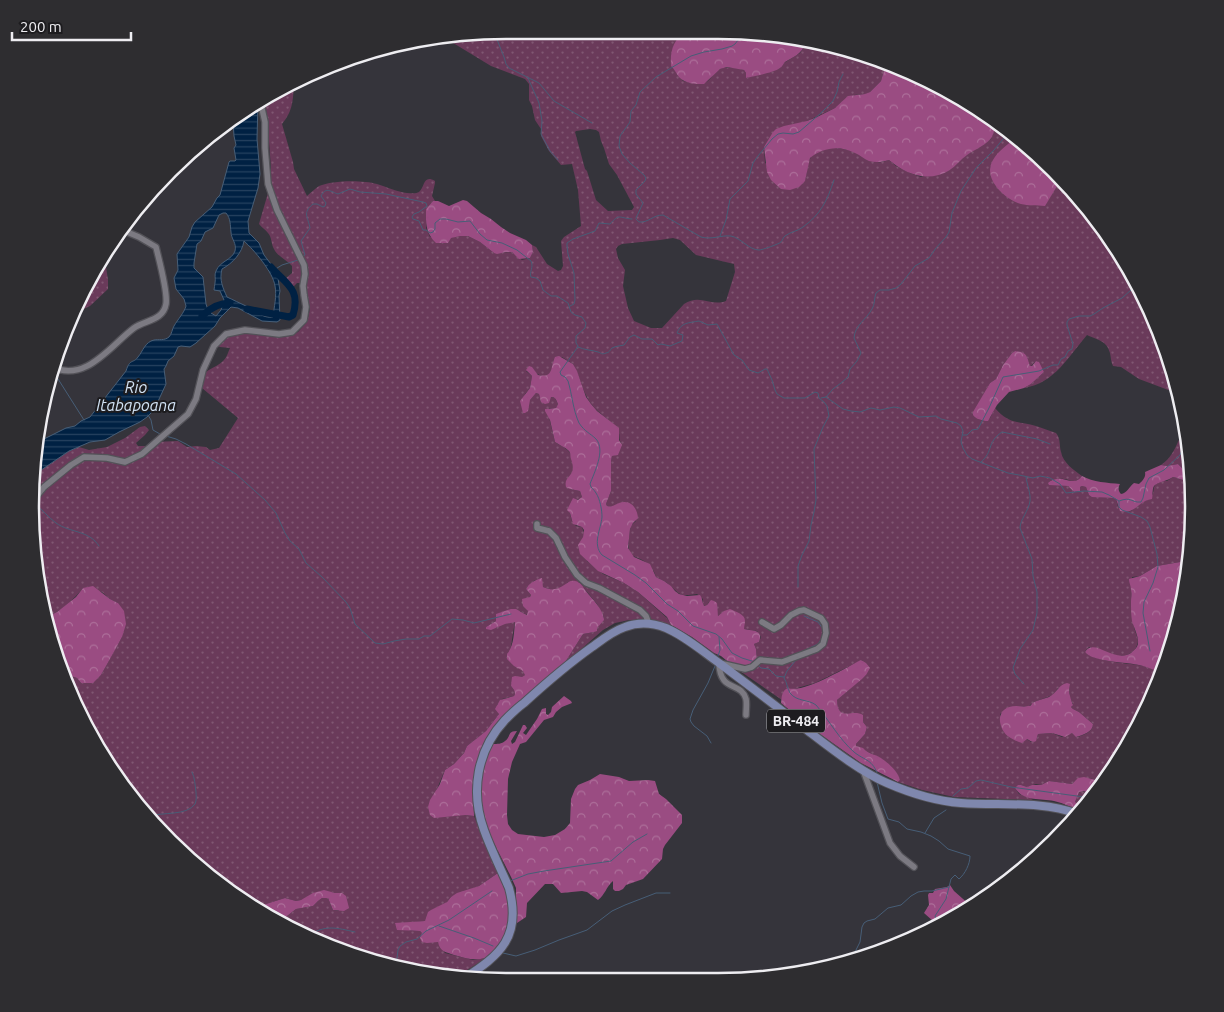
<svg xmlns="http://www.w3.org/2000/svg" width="1224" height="1012" font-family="Ubuntu,sans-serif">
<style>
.grass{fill:url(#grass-dots);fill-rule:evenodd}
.forest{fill:url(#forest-crowns)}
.water{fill:url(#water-rules);stroke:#475e77;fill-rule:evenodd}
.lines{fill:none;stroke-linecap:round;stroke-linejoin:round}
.stream{stroke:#475e77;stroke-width:1}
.river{stroke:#002143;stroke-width:7}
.minor-casing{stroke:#535258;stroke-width:8}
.major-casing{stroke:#535258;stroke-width:10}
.minor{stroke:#7c7a82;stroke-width:5.5}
.major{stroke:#7f87ad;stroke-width:8}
.labels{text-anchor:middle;stroke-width:4;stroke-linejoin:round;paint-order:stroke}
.shield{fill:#1d1c1f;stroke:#afaeb2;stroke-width:1}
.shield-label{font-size:14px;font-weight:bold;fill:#eeedf1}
.water-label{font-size:16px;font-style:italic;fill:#d0e1f3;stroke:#1d1c1f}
.rim{fill:none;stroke:#eeedf1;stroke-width:2.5}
</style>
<defs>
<pattern id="grass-dots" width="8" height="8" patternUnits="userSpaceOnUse" patternTransform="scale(1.25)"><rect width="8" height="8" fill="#6a3a5a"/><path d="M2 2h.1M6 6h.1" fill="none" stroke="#805772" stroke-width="1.8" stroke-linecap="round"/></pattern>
<pattern id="forest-crowns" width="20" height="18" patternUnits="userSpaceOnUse" patternTransform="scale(1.25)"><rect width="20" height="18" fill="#9a4c82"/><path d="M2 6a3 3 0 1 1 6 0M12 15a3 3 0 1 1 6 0" fill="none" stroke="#ad6f9a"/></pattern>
<pattern id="water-rules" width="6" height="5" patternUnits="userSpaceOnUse" patternTransform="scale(1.25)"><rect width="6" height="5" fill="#002143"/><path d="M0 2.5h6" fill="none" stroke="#26425f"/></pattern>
</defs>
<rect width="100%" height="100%" fill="#35343b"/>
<g class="grass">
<path d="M506,30L687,31L683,33L674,69L683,81C690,83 703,86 709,80C713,76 715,71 720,69C728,66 737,68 744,70L746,73V78L780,68L784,63L800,53L804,47L805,44L886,63L881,81L870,92L866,94L854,95L835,108L807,121L764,147L765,163L805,180C807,174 807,163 811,157C820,145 839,147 852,151C861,154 868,160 878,162C881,163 885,161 889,160L896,166L910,173L921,177L950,170L966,155L991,139L997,122L1016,138L993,161L990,168L1022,204L1045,205L1062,178L1114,241L1158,324L1179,394L1139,379L1121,367L1113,366C1111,362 1111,358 1110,353C1107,341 1098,340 1087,335C1068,357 1055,383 1024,388L1031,384L1044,372L1037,361L1035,362L1031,366H1030C1027,356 1026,352 1015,351L1012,353L1003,365L996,379L990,383L974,412L979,419L983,421L990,418L995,408C1008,424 1018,421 1036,426C1043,428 1049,431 1056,433C1061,439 1059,445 1061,452C1063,463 1074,470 1082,476L1080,479C1073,483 1071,480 1064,479C1060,478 1055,480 1051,480L1058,485L1068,486L1074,492L1080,491V487L1082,486L1086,487L1089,495L1097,497L1113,498L1116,499L1118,507L1125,512L1131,511L1143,502L1149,499L1153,494L1154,487L1156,484L1163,481H1167L1173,477C1177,478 1183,481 1187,480L1191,473L1194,506L1189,556L1180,562L1157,566L1140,576L1132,577C1131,594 1131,610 1134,627C1135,633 1140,640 1137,645C1135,653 1126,656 1118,656C1111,655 1097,649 1089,647L1086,650L1085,652C1092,661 1126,663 1138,665C1145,666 1153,669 1160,671H1163L1158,688L1114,770L1103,784C1094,777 1080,776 1072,784L1049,781L1041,785L1036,784L1027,787L1021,785L1015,788L1019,794L1033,799L1031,800L954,797L922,790L898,782L900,780L896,772L882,759L856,746V744L865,734L867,727C863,722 860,716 852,714C850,713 847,714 844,714C838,712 837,705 837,700L866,675L862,660L815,683L783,692L782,700L737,669L748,667L750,664L757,661L756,649L754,644L759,642L761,637L757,631L744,629L743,626L722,613L718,616L717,612L709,602L707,605L703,606V599L697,594C677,597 681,594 667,583C663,580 660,579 656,577C654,570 650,565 644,561C638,557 632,558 629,550C628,546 629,543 629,538C630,531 629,526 636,521L619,503L615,506H607L606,504L611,491V461L612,456L618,454L621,443C618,438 621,434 617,429C610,419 600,415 592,405C583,394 581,379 574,366L573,364L562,357L554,359C553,363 553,368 551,372C547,379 537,376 534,370L526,371L532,376L530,388L525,394L522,405V409L536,393L539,394L540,398L551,397L555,398L558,404L556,408H549V417L555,442C559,445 563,446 566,449C578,457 572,478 570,489L580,491L582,497L581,499L576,500L573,499L569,510L572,521L576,526L582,527L584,533L582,541L587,561L603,574L624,583L638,592L667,618L671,625L650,620H629L615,623L603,630L564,664L583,634L594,632L604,617L597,604L579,582H568C562,590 552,591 543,587L542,584L535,580L527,587L526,589L531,595L530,597L527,599L526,608L528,611V615L523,613L520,611L496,616V621L486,627L496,628L500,625L515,621L510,652L525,673V675L511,686L514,690L515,694L514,696L502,699L497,705L499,714L486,731L467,746L464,753L454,764L445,770L436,791L465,815L474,816L489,853L498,873L479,886L451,897L447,902L425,921L395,924L411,931H420L422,933V935L438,942L445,953L473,960L486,958L456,977L353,957L278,923L296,909L313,906L318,901L322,898H328L333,910L339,911L335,893L330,892L301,900L296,901L285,898L253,908L192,864L110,771L66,688L62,673L77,678L81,683L93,682L101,675L122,637L118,603L110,599L102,592L83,588C75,598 59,613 47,617L34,568L31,477L69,451L79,447L89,450L107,447L125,438L140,427L145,426L149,430L145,435L136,443L138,446H147L153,442L178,441L187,447L196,446L206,447L210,450L219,448L238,418L202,388C199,368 214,371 224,360C227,357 228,352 230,348L220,347L215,345L221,338L237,333L289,335L298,332L305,324L308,319L310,308L306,291L300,283H297L290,290L285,279L292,273V266C287,260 277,256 274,249C271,244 272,237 268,233C265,229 262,228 259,224L268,193L269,178L271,168L267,115L264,97L268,94L294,83C293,100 293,111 282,124L293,162L294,169L307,196C311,192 315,189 319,186C333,180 363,180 377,184C387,187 397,192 407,193C411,193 416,194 419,192C425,187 423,174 435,181V183L432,196L435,201H433L426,209V228L430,237L450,238L457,236H468L480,242L494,253L512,252L522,260L530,258L533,252L532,245L536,247L547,264L558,271L561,270L563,266L561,241L564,237L581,226L578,190L572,164L561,165L549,151L541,136V129L535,120L532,106L529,100V84L525,79L491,66L445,38ZM590,129L596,130L599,132L601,141L604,148L609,164L617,175L634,207L632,210L608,211L596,200L587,171L585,169L575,132L576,131ZM673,238L680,240L696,255L734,264L735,272L726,301C711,307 700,293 684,304L662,328H651L634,321L628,308L623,286L625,270L618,258L616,249L618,246L622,244L660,240ZM1069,686L1070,698L1073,704L1071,707L1073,709L1079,712L1093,724C1093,732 1084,735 1077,737L1072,733L1062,737L1052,733L1038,734L1037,738L1031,742L1000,720V714L1011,707L1029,706L1034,702L1053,695L1058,688Z"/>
<path d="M104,254L108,280V289L90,306L75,313Z"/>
<path d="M1186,428L1190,467L1187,469H1183L1178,464L1167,466L1161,465C1176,455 1176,441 1186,428Z"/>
<path d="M1081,791L1087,792L1093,796L1084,807L1075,802L1078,793Z"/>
</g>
<g class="forest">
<path d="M687,31H749L805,44C802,54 793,57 785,62C783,64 782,67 780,68C773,73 754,76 746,78V73L744,70L727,67L720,69L704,84C696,84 685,84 679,77C676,73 675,70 671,66C670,51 673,39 687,31Z"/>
<path d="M886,63L900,66L983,110L997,122C995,127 994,132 992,137C988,144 974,150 967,155C961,159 956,166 950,170C928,183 907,175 889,160C883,162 876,163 869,161C864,159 860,155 855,153C840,145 823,147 810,158L805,181L799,187L790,190L781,189L771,180L767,172L764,147L773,132L776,129L784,126L807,121L817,117L835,108L848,96L865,94L870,92L881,81Z"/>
<path d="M1016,138L1054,169L1062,178L1045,206C1037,205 1028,206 1021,204C1004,199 982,178 993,160C998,151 1008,144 1016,138Z"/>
<path d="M463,200L467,201L481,213L491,219L501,227L510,233L526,240L532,245L533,252L530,258L519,259L512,252H506L497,254L494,253L480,242L468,236H460L451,238L448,243H436C425,232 426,224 426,209L433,201H438L449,206Z"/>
<path d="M1015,351C1027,352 1027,356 1030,366H1032L1036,361L1039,362L1044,372L1031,384L1024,388L1009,392L997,405L988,421C983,421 976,419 973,415V412L990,383L996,379L1003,365L1012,353Z"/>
<path d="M559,356L573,364L577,371L586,397L591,404L597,411L619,428V440L622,445L618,455L612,456L611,461V491L606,504L607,506C613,507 614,505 619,503C630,499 637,507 638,518L633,523L630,529L628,548L634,557L650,564L656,577L664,581L671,586L675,591L679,594L687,596L700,595C703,599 702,602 704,606L707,605L711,600L714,601L717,603L718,616L724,611L730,609C736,612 745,614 745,621C745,624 744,626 744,629C752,631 764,629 759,642L754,644L756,649L757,661L750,664L748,667L732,665L721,656L714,653L692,637L671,625L667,617L638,592L624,583L598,571L580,554L578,545L583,537L584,530L582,527L573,524L570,513L567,510L573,498L578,500L582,497L580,491L570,489L566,487C563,474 578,478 571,459C570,455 571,454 569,451C565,447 559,445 555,442L550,420L545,411V409L556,408L558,404C556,400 556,397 551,397L549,403L545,404L541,402L539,394L536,393L530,400L528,411L525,413H523L520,401L530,388L532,376L526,370L529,366L532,367L538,375C554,378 550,368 555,357Z"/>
<path d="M1178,464L1183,469H1187L1190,467L1191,473L1187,480C1183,481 1178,478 1173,477C1168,481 1157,482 1154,486C1152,489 1153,495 1152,499C1138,501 1135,515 1120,511L1116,499L1113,498L1092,497L1089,495L1086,487L1082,486L1080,487V491L1074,492L1068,486L1049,485L1048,483C1061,471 1073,489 1082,476C1093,482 1108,483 1120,484C1118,487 1118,491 1121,494C1127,493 1129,487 1134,483L1139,484C1143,480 1146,477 1145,472L1161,465L1167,466Z"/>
<path d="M1189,556L1185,599L1163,671C1154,671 1148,667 1139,665C1127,662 1092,662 1085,652C1094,637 1114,664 1131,653C1134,650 1137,648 1138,644C1139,637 1134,628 1132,621C1131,615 1131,608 1131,601C1131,598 1132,594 1131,590C1131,585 1129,583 1129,579L1140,576L1157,566L1180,562Z"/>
<path d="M542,578L543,587C562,595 565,579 575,581C581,582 583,587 586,591C592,599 604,610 604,620L597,628V631L594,632L583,634L564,664L502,720L473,788L474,816L465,815L434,818L430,815L428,807L430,800L440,784L445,770L454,764L464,753L467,746L486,731L499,714L495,709L500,700L514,696L515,694L514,690L511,686L512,677L515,676L522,677L525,675L523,671L514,666L507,659V654C514,646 514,632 515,622L505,624L491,630L486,629V627L496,621V614L511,609H516L523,613L527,615L528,611L523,606L522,599L530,597L531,595L526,589C529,583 535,580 542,578Z"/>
<path d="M93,586L110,599L118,603L124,611L126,624L122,637L115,650L101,675L93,683H81L77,678L62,673L47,617L57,612L76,597L83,588Z"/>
<path d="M861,660L866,663L870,668L866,675L862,679L837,700C838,723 852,708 863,715V722L867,727L865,734L856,744V746L863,748C868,754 875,754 881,758C888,763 898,771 900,780L898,782L861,763L810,727L781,703C782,697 781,691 788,688C803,694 847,667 861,660Z"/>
<path d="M1067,683L1070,684C1068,691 1070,698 1073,705L1071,707L1073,709L1079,712L1093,724C1093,732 1083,735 1076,737L1072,733L1065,737L1052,733L1038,734L1036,741C1032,743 1031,741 1027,739L1022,743C1013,740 1004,736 1001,726C997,714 1004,706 1016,706C1020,706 1024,707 1028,706C1034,705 1029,705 1034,702C1038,700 1044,699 1049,697C1057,693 1058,685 1067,683Z"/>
<path d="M564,696L571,701L572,703L562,707L556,712L553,717L544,720L526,742L520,744L512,762L508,779L507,815L508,824L512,830L518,834L544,837L555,835L565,829L570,823L571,799L575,789L578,785L590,780L600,774L619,777L629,781L648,780L655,781L659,794L666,799L682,815V823L665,845L663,849L662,859L643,879L626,885L623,889L619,891H615L613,889V881C606,887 605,895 598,900L587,892L582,891L561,893L553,884H545L527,903L526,917L514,925L516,896V888C507,867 495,847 486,826C485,821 482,816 481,811C478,788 482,764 493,744C497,744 502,744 505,741C511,737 507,731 517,731L511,741L512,744L515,742L523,725H525L527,728L523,733L526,735L537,719L542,709L546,708V714L548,715L551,712L552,707Z"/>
<path d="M1084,777L1096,780L1103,784L1093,796L1084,791L1079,792L1075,802L1084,807L1080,811C1072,808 1064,803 1054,801C1040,798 1024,802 1015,788L1018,785H1021L1027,787L1032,785H1041L1049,781L1072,784L1078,778Z"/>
<path d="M498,873C501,882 507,892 509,902C513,919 504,952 485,958C474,961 465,958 454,955C446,952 440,952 438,942L427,943L422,942L420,938L422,933L420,931L397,930L395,923L425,921L428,912L431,910L447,902L451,897L457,893L479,886Z"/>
<path d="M950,885L954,891L971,906V908L935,927L933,921L924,913L929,905L928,895L929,893H933L935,889L947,887Z"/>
<path d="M324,890L335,893H342L346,896L349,908L344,911L333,910L328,898H322L318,901L313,906L296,909L278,923L268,918L253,908L285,898L296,901L301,900L313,893Z"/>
</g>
<path class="water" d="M258,102L257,139L260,174L258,188L248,221L249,233L259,243L264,255L277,272L280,291L279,296L280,320L277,322L262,321L238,308L231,307L220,318L215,326L196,343L190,347L181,346L178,347L174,356L168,361L166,366L164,369L166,384L154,410L147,417L140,422L119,432L105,440L90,442L69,451L31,477L37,447L40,441L66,428L75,426L81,421L90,417L126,371C130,358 133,364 138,357C143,351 145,342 154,340C159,339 164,341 169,337C172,334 172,329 174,326C178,319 184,313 186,306L184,299L176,289L174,278L178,270L177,254L189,237L192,227L195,222L212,207L217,198L220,195L229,162L230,161H235L236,160L234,148L236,145L234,136L233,121ZM223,213H226C231,219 230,225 231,232C231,239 237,243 235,251C232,260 220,261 216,271C214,275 216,278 215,283C215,285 214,288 214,290L220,291L224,300L221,310L216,316L211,313L208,310L206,304L203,277L194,268V263L197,244L201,241L205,232L213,228L219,215ZM244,241C254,250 273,272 275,286C277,296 274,307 273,317C263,319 255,310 246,306C240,303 233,300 227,297C223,288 219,280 222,269C233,263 242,253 244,241Z"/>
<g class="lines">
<g class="stream">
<path d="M494,32L504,57L506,64L509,68L539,83L554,101L592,123"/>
<path d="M528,78L539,103L542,121L541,134L550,151L558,160"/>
<path d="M636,218L643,203L636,194V190L645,181L646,178L644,175L630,163L622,154L619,146L620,136L630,122L631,111L636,105L640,92L656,77L691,56L704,52L722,49L732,46L735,44L745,31"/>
<path d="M636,219L639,222C648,223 653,215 663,215L701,237C711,240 721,235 731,236C741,238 749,250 759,250C762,250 779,244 781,242C783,240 783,237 785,236C790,232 798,231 803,227C821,214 827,201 834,180"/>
<path d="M720,236L726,220L730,199L748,181L753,163L758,156L772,139L778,134L783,133L793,134L799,132L821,113L833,101L837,92L839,82L843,74"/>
<path d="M303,256L305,255L301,241L310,228C308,217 302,213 313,204H317L323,207L325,206L326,203L321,196C326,186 331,192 338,194L350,189L360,192L386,194L423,202L426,203L427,206L419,212L414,214L412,217L413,219L419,221L423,230H426L430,233L433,232L435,229V223L440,219H446L458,222L470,221L480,234L487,240L502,243L517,250L531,261C534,267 529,272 531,277L536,278L540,281L543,290L551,296H557L568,303L571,312L575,315L582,317L586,323L585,328L576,336V343L578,346L577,348L560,372L561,375L565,377L568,381C572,394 573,410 579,423C585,432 590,433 596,439C606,450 594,473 590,484C591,489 594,489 596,493C600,499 602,510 602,517C601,529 592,544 602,555L635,575L646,583L667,604L678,611L693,626L716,634L722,639L732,653L742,658L755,662"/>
<path d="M274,270L282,265L298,260"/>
<path d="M570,306L574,304L575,300L574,273L568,254L567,246V243L573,239L595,231L599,223L610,224C620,213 618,218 632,219"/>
<path d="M578,347C584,350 592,350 598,352C602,353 601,355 606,353C609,353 610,350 612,348C616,346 620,346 624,345L630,337L634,335L642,339H652L658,345L661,344L670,346L682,341L683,335L677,333C681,322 689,323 699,321L708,325L717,324L734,355L742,360L749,370L758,373L765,369H767L772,380L775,390L777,394L784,398H805L815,392L818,393L819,398L824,402L827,406L829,416L823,427L814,449L816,500L814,512L811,525L809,541L802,555L798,566V587"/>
<path d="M53,371L84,420"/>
<path d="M826,397L843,409L851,411L860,412L871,408L880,410L894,407L900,408L919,417L936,416L941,419L957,423L961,426L963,431L961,442L963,448L967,455L972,459L1008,473L1019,475L1033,478L1040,476L1050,478L1060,484L1066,493L1084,491L1102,492L1109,495L1119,501V507L1122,510L1141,517L1147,521L1150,527L1157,554L1158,567L1153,583L1144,602L1143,613L1150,651"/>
<path d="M821,398L826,397L833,389L841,383L848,377L850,369L857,361L861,353L854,338C855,325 866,320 872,309C875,305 874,298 876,293L880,290H889L896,288L901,284L915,266L929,258L936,248L946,237L949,232L952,213L961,191L976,168L994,150L1009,132"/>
<path d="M148,415L151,420L153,430L160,434"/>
<path d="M963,435H967L972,430L978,429L989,408L1003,377L1039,371L1053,365H1058L1061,359L1065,357L1068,351L1072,349L1073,344L1067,325V322L1069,319L1079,316H1090L1094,314L1103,308L1122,298L1131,290L1136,283"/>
<path d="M166,436L176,439L186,444L236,474L265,500L276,513L285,533L290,541L299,549L306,563L322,577L346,602L350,608L355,624L372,640L375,643L383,644L394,641L406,639H419L424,636H430L452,619L463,620L474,623L511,614"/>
<path d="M981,462C994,451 986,443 1002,432L1037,439L1050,444"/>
<path d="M1119,501C1132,496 1131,503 1141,502L1143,498L1146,484L1149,478L1164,470L1180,455L1187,438"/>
<path d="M35,504C43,510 49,518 56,523C70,533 89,530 99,546"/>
<path d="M804,616L818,622L823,629"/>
<path d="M801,652L818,644L822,638"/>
<path d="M718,656L720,650L719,637"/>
<path d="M796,660L787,671L784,678C787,682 787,688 790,693C797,702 808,699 816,705C829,720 839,739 854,752C865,761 873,759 878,776"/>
<path d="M758,665L761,668L769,669L776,676L784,677"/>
<path d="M1024,684L1015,674L1013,668L1020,649L1033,630L1037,613V592L1033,576L1032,559L1020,528C1020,520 1029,510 1030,501C1031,494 1027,485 1026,477"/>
<path d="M711,743L707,736L694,726L691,722L690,719L693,710L708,683L715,666"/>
<path d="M877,782L882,803L888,819L899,822L907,829L921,832L931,836L939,841L948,849L970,856C970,864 965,874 959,879L955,875L951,879L946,899L935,916L936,919L940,925"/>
<path d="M953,796L961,789L968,788L976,781L981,780L1011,787L1084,797L1089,800"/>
<path d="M150,816C162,812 187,816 195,804C197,800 196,795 196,792C195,785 195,778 192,772"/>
<path d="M925,833L934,818L946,810"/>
<path d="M510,881L528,874L544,871L611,861L633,842L647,834"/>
<path d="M439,926L474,938L493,946"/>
<path d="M308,936C325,924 337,928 355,932"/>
<path d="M503,953L516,956L535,950L559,940L587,930L612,911L625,905L656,893H670"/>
<path d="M854,960V954L860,942L862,927L864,923L867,921L875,919L888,908L901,905L911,896L918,892L924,891H932L949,887"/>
<path d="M393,965L397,958L398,950L400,946L406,942L417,939L426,931L449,920L492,891"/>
</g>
<g class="river">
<path d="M247,309L284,316L289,317L293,315C301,289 286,284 271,267"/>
<path d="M202,316C210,308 219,303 230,303"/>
</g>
<g class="minor-casing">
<g id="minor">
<path d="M52,367C86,383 111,345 134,328C145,320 163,321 166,304C168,292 159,260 156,247L139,237L120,229"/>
<path d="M32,502L44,487L71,465L84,457L107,458L125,462L142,454L188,414L196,399L203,370L214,346L226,334L245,330L279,334L292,332L304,320L306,307L304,295L303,286L305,274L304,265L277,210L268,184L265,148V122L260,100"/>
<path d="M537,524V528L549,531L556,538L565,557L577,575L586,583L599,588L640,610L646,616L649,624"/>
<path d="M746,715C746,710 747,704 746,699C741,681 720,693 719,663L745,669L752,667L760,660L782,662L817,649L823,644L826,633L825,624L821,618L804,610L799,611L791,615L781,625L774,629L762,622"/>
<path d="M863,770L890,843L900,856L914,867"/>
</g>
</g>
<g class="major-casing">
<path id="major" d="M463,979C501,955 522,936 509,888C501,869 491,850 484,830C470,792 477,750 505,720C511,714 517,708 524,703C546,683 568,664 592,647C603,639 613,631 625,627C638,622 653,623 666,628C685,636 702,651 719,663C747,684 775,705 803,727C828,746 859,771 887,783C910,793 936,801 961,803C1000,806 1040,800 1078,814"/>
</g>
<use href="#minor" class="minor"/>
<use href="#major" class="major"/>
</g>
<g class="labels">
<rect class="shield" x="767" y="709.5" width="58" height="23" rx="4"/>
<g class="shield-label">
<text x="796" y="726">BR-484</text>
</g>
<g class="water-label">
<text x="136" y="393">Rio<tspan x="136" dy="18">Itabapoana</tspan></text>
</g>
</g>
<path d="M0 0H1224V1012H0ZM506 39H718A467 467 0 0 1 1185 506V506A467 467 0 0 1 718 973H506A467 467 0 0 1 39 506V506A467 467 0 0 1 506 39Z" fill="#2e2d30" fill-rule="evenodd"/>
<path class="rim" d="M506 39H718A467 467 0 0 1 1185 506V506A467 467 0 0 1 718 973H506A467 467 0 0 1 39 506V506A467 467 0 0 1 506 39Z"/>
<path d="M12 32v8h119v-8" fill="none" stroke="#eeedf1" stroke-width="2.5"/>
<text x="20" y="32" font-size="15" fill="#eeedf1" stroke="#1d1c1f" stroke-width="4" paint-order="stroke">200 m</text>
</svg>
